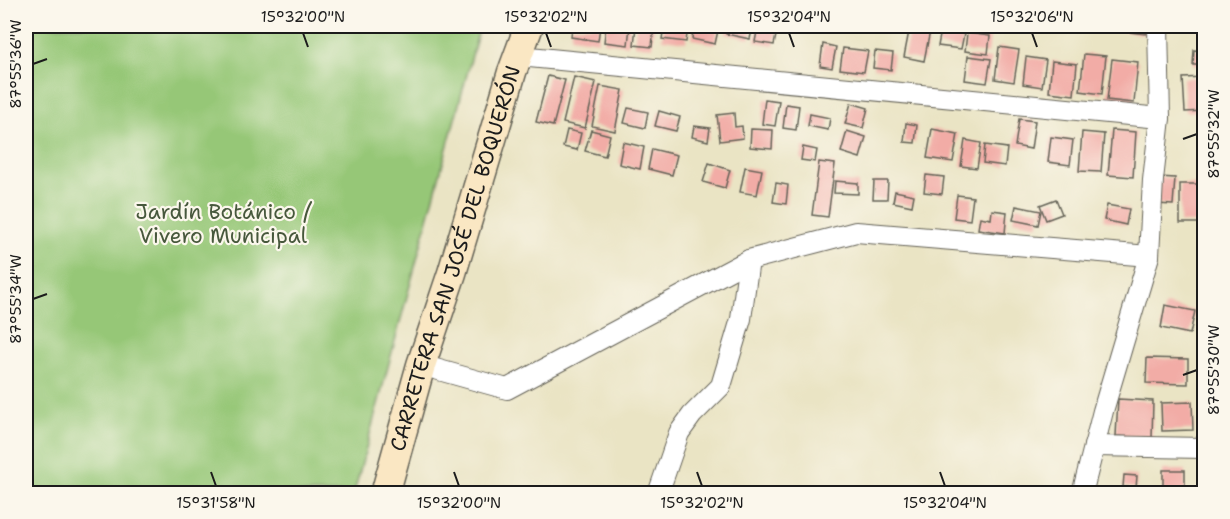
<svg xmlns="http://www.w3.org/2000/svg" width="1230" height="519" font-family="'Shantell Sans',sans-serif">
<style>
.green{fill:#96c777;stroke:#59724a;stroke-width:1.5}
.building{fill:#f2aca6}
.lines{fill:none;stroke-linecap:round;stroke-linejoin:round}
.street-casing{stroke:#646257;stroke-width:22}
.secondary-casing{stroke:#646257;stroke-width:31}
.street{stroke:#fff;stroke-width:20}
.secondary{stroke:#fae7c3;stroke-width:28}
.ticks{fill:none;stroke:#1c1c1c;stroke-width:2}
.labels{text-anchor:middle;stroke-width:4.5;stroke-linejoin:round;paint-order:stroke}
.park-label{font-size:21px;fill:#47583c;stroke:#fbf7ec}
.street-label{font-size:21px;fill:#1c1c1c;stroke:#fbf7ec}
.neatline{fill:none;stroke:#1c1c1c;stroke-width:2}
.ticks-label{font-size:15px;text-anchor:middle;fill:#1c1c1c}
</style>
<rect width="100%" height="100%" fill="#fbf7ec"/>
<filter id="ink" filterUnits="userSpaceOnUse"><feTurbulence type="fractalNoise" baseFrequency=".0167" numOctaves="2"/><feDisplacementMap in="SourceGraphic" scale="12" xChannelSelector="R" yChannelSelector="G"/><feConvolveMatrix kernelMatrix="1 2 1 2 8 2 1 2 1" color-interpolation-filters="sRGB"/></filter>
<filter id="wash" filterUnits="userSpaceOnUse"><feTurbulence type="fractalNoise" baseFrequency=".008" numOctaves="4" result="noise"/><feDisplacementMap in="SourceGraphic" scale="24" xChannelSelector="R" yChannelSelector="G"/><feGaussianBlur stdDeviation="1.35" result="paint"/><feColorMatrix in="noise" values="0 0 0 0 0 0 0 0 0 0 0 0 0 0 0 0 0 1.4 0 .05"/><feComposite in="paint" operator="in"/></filter>
<g filter="url(#wash)">
<rect width="100%" height="100%" fill="#eae4c4"/>
<path class="green" d="M26,26H480L354,493H26Z"/>
<g id="blocks">
<g class="building">
<path d="M572,26H600L598,41L571,37Z"/>
<path d="M606,26H630L628,45L604,42Z"/>
<path d="M636,26H654L652,47L634,45Z"/>
<path d="M664,26H688L686,42L662,39Z"/>
<path d="M694,26H719L715,44L692,39Z"/>
<path d="M727,26H753L750,39L726,34Z"/>
<path d="M758,26H778L774,45L755,42Z"/>
<path d="M910,26H931L924,61L904,57Z"/>
<path d="M1121,26H1147L1146,34L1121,31Z"/>
<path d="M941,30L964,34L961,49L938,46Z"/>
<path d="M967,33L990,36L988,54L965,51Z"/>
<path d="M823,44L836,47L832,68L820,66Z"/>
<path d="M999,47L1019,50L1014,82L995,79Z"/>
<path d="M843,48L868,51L864,72L840,69Z"/>
<path d="M1194,50L1204,51V65H1193Z"/>
<path d="M875,51L893,53L891,70L873,68Z"/>
<path d="M1084,54L1106,56L1102,94L1080,91Z"/>
<path d="M968,56L991,59L987,83L965,80Z"/>
<path d="M1026,57L1046,60L1042,87L1023,84Z"/>
<path d="M1112,59L1138,62L1134,103L1107,100Z"/>
<path d="M1052,61L1077,64L1074,95L1049,92Z"/>
<path d="M548,76L565,80L553,126L536,122Z"/>
<path d="M574,77L596,82L585,128L563,123Z"/>
<path d="M1204,77V111L1185,112L1183,78Z"/>
<path d="M600,86L623,90L615,131L592,126Z"/>
<path d="M765,99L779,101L775,126L762,124Z"/>
<path d="M851,103L868,108L863,128L845,124Z"/>
<path d="M786,104L799,106L796,130L783,128Z"/>
<path d="M628,108L648,112L645,128L624,123Z"/>
<path d="M659,111L680,117L676,131L655,126Z"/>
<path d="M734,113L735,127L742,126L743,138L720,141L717,115Z"/>
<path d="M810,114L830,118L828,130L808,126Z"/>
<path d="M1019,119L1035,121L1031,149L1015,146Z"/>
<path d="M906,123L917,125L915,143L904,142Z"/>
<path d="M694,126L710,128L708,141L692,137Z"/>
<path d="M751,129L773,130L772,149L750,147Z"/>
<path d="M932,129L958,134L953,162L927,158Z"/>
<path d="M567,130L581,133L577,150L563,147Z"/>
<path d="M591,130L610,135L605,156L585,151Z"/>
<path d="M1112,130L1136,132L1133,177L1108,175Z"/>
<path d="M847,131L866,137L860,158L841,152Z"/>
<path d="M1082,132L1104,134L1101,172L1079,171Z"/>
<path d="M1051,137L1073,140L1070,165L1048,162Z"/>
<path d="M965,140L981,143L977,168L961,166Z"/>
<path d="M623,142L644,147L640,169L619,164Z"/>
<path d="M985,145L1007,148L1005,166L983,163Z"/>
<path d="M803,147L817,150L815,162L801,160Z"/>
<path d="M652,149L677,155L672,175L648,169Z"/>
<path d="M819,162L835,164L828,217L812,215Z"/>
<path d="M709,163L730,170L725,188L703,182Z"/>
<path d="M745,167L762,170L757,195L740,192Z"/>
<path d="M926,175L944,177L942,194L924,192Z"/>
<path d="M1159,177L1175,178L1173,205L1157,204Z"/>
<path d="M835,181L858,183V194L834,193Z"/>
<path d="M874,181H888L887,199H873Z"/>
<path d="M776,183L788,185L786,204L773,202Z"/>
<rect x="1180" y="184" width="24" height="39"/>
<path d="M895,191L914,195L912,206L893,202Z"/>
<path d="M957,195L973,197L970,220L954,218Z"/>
<path d="M1056,199L1062,214L1046,220L1040,205Z"/>
<path d="M1107,205L1129,209L1126,225L1104,220Z"/>
<path d="M1016,206L1041,211L1038,225L1013,220Z"/>
<path d="M992,210L1007,212L1005,233L978,229L980,217L991,219Z"/>
<path d="M1165,305L1195,311L1190,334L1161,328Z"/>
<path d="M1147,358L1188,359V384L1146,383Z"/>
<path d="M1118,399L1153,401L1152,438L1116,436Z"/>
<path d="M1192,402L1193,430L1162,431L1161,403Z"/>
<rect x="1163" y="470" width="22" height="24"/>
<path d="M1124,475L1137,476L1136,488L1123,487Z"/>
</g>
</g>
</g>
<g filter="url(#ink)">
<use href="#blocks" fill-opacity="0" stroke="#646257" stroke-width="1.5"/>
<g class="lines">
<g class="street-casing">
<g id="street">
<path d="M519,56L1160,118"/>
<path d="M421,365L507,389L749,260L856,232L1149,256"/>
<path d="M1094,446L1204,448"/>
<path d="M658,494L679,433L692,415L721,386L741,319L749,260"/>
<path d="M1082,494L1103,411L1149,256L1153,180L1160,118L1158,26"/>
</g>
</g>
<g class="secondary-casing">
<g id="secondary">
<path id="s1" d="M385,494L421,365L452,273L512,72L529,26"/>
</g>
</g>
<use href="#street" class="street"/>
<use href="#secondary" class="secondary"/>
</g>
</g>
<path class="ticks" d="M303,33L308,47M546,33L551,47M789,33L794,47M1032,33L1037,47M33,64L47,59M1183,139L1197,134M33,299L47,294M1183,375L1197,370M211,472L216,486M454,472L459,486M697,472L702,486M940,472L945,486"/>
<g class="labels">
<g class="park-label">
<text x="223" y="219">Jardín Botánico /<tspan x="223" dy="24">Vivero Municipal</tspan></text>
</g>
<g class="street-label">
<text dy="7" stroke="none"><textPath href="#s1" startOffset="246">CARRETERA SAN JOSÉ DEL BOQUERÓN</textPath></text>
</g>
</g>
<rect width="1230" height="519" fill="none" stroke="#fbf7ec" stroke-width="66"/>
<rect x="33" y="33" width="1164" height="453" class="neatline"/>
<g class="ticks-label">
<text x="303" y="22">15°32'00"N</text>
<text x="546" y="22">15°32'02"N</text>
<text x="789" y="22">15°32'04"N</text>
<text x="1032" y="22">15°32'06"N</text>
<text transform="translate(16 64) rotate(-90)" y="5">87°55'36"W</text>
<text transform="translate(1214 134) rotate(-90)" y="5">87°55'32"W</text>
<text transform="translate(16 299) rotate(-90)" y="5">87°55'34"W</text>
<text transform="translate(1214 370) rotate(-90)" y="5">87°55'30"W</text>
<text x="216" y="508">15°31'58"N</text>
<text x="459" y="508">15°32'00"N</text>
<text x="702" y="508">15°32'02"N</text>
<text x="945" y="508">15°32'04"N</text>
</g>
</svg>
